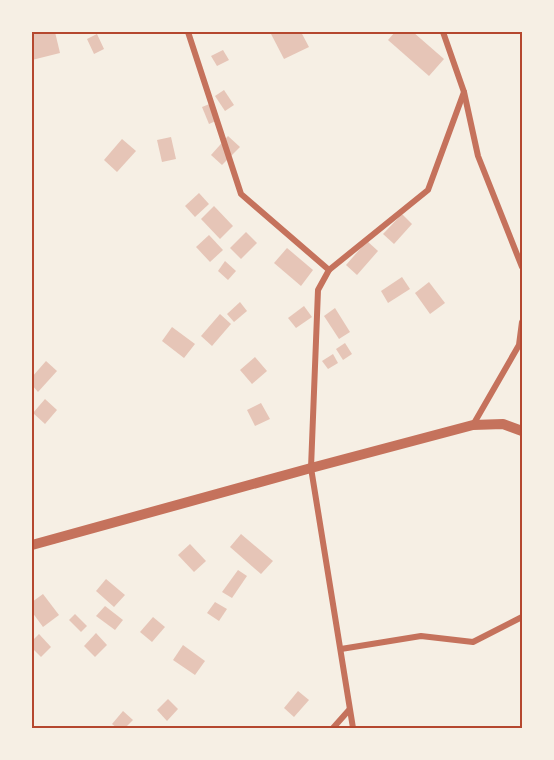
<svg xmlns="http://www.w3.org/2000/svg" width="554" height="760" font-family="'Sofia Sans Condensed',sans-serif">
<style>
.building{fill:#e6c5b7}
.lines{fill:none;stroke-linecap:round;stroke-linejoin:round}
.minor{stroke:#c5725c;stroke-width:6}
.tertiary{stroke:#c5725c;stroke-width:10}
.neatline{fill:none;stroke:#b5482f;stroke-width:2}
</style>
<rect width="100%" height="100%" fill="#f6efe4"/>
<g class="building">
<path d="M32,32H55L60,53L32,60Z"/>
<path d="M270,32H301L309,47L284,59Z"/>
<path d="M395,32H413L444,59L429,76L388,40Z"/>
<path d="M97,34L104,49L94,54L87,39Z"/>
<path d="M223,50L229,60L217,66L211,56Z"/>
<path d="M224,90L234,105L225,111L215,96Z"/>
<path d="M212,103L218,120L209,124L202,107Z"/>
<path d="M228,136L240,147L222,165L211,155Z"/>
<path d="M171,137L176,159L162,162L157,140Z"/>
<path d="M122,139L136,151L117,172L104,160Z"/>
<path d="M199,193L209,204L195,217L185,206Z"/>
<path d="M214,206L233,226L220,239L201,219Z"/>
<path d="M402,214L412,224L394,244L383,234Z"/>
<path d="M246,232L257,243L241,259L230,248Z"/>
<path d="M209,235L223,250L210,262L196,247Z"/>
<path d="M367,241L378,251L357,275L346,265Z"/>
<path d="M287,248L313,270L301,286L274,263Z"/>
<path d="M225,261L236,271L228,280L218,271Z"/>
<path d="M402,277L410,289L388,303L381,291Z"/>
<path d="M429,282L445,303L430,314L415,293Z"/>
<path d="M240,302L247,311L234,322L227,314Z"/>
<path d="M304,306L312,317L296,328L288,318Z"/>
<path d="M335,308L350,332L339,339L324,316Z"/>
<path d="M220,314L231,324L212,346L201,336Z"/>
<path d="M172,327L195,344L184,358L162,341Z"/>
<path d="M345,343L352,354L343,360L336,349Z"/>
<path d="M333,354L338,363L328,369L322,361Z"/>
<path d="M255,357L267,371L252,384L240,370Z"/>
<path d="M46,361L57,371L38,392L32,385V377Z"/>
<path d="M45,399L57,410L45,424L33,413Z"/>
<path d="M261,403L270,419L255,426L247,410Z"/>
<path d="M241,534L273,561L261,574L230,547Z"/>
<path d="M190,544L206,561L194,572L178,555Z"/>
<path d="M238,570L247,576L232,598L222,592Z"/>
<path d="M106,579L125,595L114,607L96,591Z"/>
<path d="M43,594L59,615L43,627L32,612V602Z"/>
<path d="M215,602L227,609L219,621L207,613Z"/>
<path d="M105,606L123,620L115,630L96,616Z"/>
<path d="M75,614L87,626L81,632L69,620Z"/>
<path d="M153,617L165,627L152,642L140,632Z"/>
<path d="M96,633L107,645L95,657L84,646Z"/>
<path d="M39,634L51,647L41,657L32,648V641Z"/>
<path d="M183,645L205,661L195,675L173,660Z"/>
<path d="M298,691L309,700L294,717L284,708Z"/>
<path d="M168,699L178,709L167,721L157,710Z"/>
<path d="M123,711L133,720L125,728H117L112,724Z"/>
</g>
<g class="lines">
<g class="minor">
<path d="M188,32L241,194L329,270"/>
<path d="M443,32L464,92L478,156L522,267"/>
<path d="M473,425L519,345L522,322"/>
<path d="M341,649L421,636L473,642L522,617"/>
<path d="M333,728L349,710"/>
<path d="M353,728L311,468L318,290L329,270L428,190L464,92"/>
</g>
<path class="tertiary" d="M32,545L311,468L473,425L503,424L522,431"/>
</g>
<rect width="554" height="760" fill="none" stroke="#f6efe4" stroke-width="66"/>
<rect x="33" y="33" width="488" height="694" class="neatline"/>
</svg>
